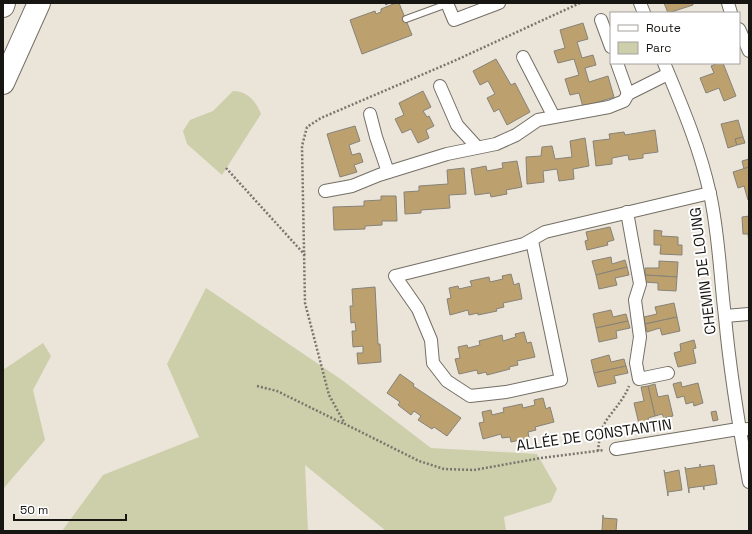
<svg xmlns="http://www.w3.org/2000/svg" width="752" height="534" font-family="'Space Grotesk',sans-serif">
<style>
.green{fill:#cdcfaa}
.building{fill:#bca16f;stroke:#878278}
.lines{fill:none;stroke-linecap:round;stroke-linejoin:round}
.lane-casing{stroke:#746f65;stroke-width:8}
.street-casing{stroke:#746f65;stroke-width:14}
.highway-casing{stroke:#746f65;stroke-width:24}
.path{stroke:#79756e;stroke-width:2.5;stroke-dasharray:2 2;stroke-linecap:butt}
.lane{stroke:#fff;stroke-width:6}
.street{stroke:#fff;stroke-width:12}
.highway{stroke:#fff;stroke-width:22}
.labels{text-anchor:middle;stroke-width:4;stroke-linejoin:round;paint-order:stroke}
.street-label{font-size:15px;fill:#181612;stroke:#fff}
</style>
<rect width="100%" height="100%" fill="#eae4d9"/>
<g class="green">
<path d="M233,91C247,91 256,101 261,114L222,175L187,144L183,131L190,120L213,111Z"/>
<path d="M206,288L342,380L431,448L537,454L557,489L551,502L504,517L506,531H386L305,465L308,531H62L103,475L199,437L167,364Z"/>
<path d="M43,343L51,356L33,390L45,440L3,489V370Z"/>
</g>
<g class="building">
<path d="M396,3H399L412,35L362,54L350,20L375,11L376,14L381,12V9Z"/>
<path d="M664,3H693V5L668,13Z"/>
<path d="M583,23L588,39L577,42L582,58L593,55L596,65L585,68L589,82L608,76L614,97L583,107L579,93L570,95L565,79L579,75L574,59L558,63L554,51L565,48L560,30Z"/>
<path d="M496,59L511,85L515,83L530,112L507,125L499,109L494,112L487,98L495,94L488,81L480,85L473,71Z"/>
<path d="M718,63H723L736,96L724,101L719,88L706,93L700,78L714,73L711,66Z"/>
<path d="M423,91L431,107L423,111L427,117L429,116L434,126L426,130L429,138L418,143L411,129L402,133L395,119L404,115L399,103Z"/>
<path d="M738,120L743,137L735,139L737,145L728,148L721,124Z"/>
<path d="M355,126L360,141L349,145L352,155L360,153L363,162L354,165L357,172L340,177L327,134Z"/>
<path d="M655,130L658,152L643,154V158L629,160L628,155L612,158V164L596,166L593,141L610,139L609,134L624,132L625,135Z"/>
<path d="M743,137L745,143L737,145L735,139Z"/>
<path d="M585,138L589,166L573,169L574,179L559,181L557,169L543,171L544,182L527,184L526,157L541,156L542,147L552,146L555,159L572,157L570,141Z"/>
<path d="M749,159V167L744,169L742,161Z"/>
<path d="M517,161L522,187L506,190L507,194L491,197L490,193L475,195L471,169L486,166L487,171L503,168L502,163Z"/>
<path d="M749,167V199L748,200L744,186L738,188L733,172Z"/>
<path d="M464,168L466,194L449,195L450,208L421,210V213L405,214L404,192L419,191V186L448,184L447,170Z"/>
<path d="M381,196H396L397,221H382V225L365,226V229L334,230L333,207L364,206V201L381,200Z"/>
<path d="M749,216V243L748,234H743L742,217Z"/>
<path d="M610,227L614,240L607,242L608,245L587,250L585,241L588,240L586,232Z"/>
<path d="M654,230L662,231L661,236L678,237V245H682V255L660,254L661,245H654Z"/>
<path d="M611,257L612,264L625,260L627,267L596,275L592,261Z"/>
<path d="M659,261L678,262L677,277L645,275V268H659Z"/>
<path d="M627,267L629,275L615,278L617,285L599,289L596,275Z"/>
<path d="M511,274L514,285L519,283L522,299L503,303L504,307L496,309L497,311L478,315V313L469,315L468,310L450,315L447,299L451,298L449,288L458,286L459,289L472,286L470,281L489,277L490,282L503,279L502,276Z"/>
<path d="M645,275L677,277L676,291L658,290V283L644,282Z"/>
<path d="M375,287L378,344H380L381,362L358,364L357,353H363V346L353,347L352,331H356L355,322L351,323L350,306H353L352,289Z"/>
<path d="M674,303L677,317L645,324L644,317L657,314L655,307Z"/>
<path d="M611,310L613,317L626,314L628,321L596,328L593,314Z"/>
<path d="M677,317L680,331L662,335L660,328L647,332L645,324Z"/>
<path d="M628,321L630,328L616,331L617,338L599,342L596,328Z"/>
<path d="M524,332L527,343L531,342L535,357L517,361L518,365L509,367L510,369L487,375L486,372L478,374L477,370L459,374L455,359L460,358L458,347L467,345L468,348L480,345L479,341L502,335L503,341L516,337L515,334Z"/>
<path d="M694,340L696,348L693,349L696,363L678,367L674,353L681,351L680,344Z"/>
<path d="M609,355L611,362L624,359L626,366L594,373L591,360Z"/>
<path d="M626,366L628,373L614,376L616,383L598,387L594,373Z"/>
<path d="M400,374L414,384L413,386L461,418L447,436L434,427L432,429L418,420L421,416L414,411L411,415L398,405L400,402L387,393Z"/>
<path d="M681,382L682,387L698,383L703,403L694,406L693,402L686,404L684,396L677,398L673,384Z"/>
<path d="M655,384L658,397L668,395L673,416L664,418L662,414L655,416L648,386Z"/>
<path d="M648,386L655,416L648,418L649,422L639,424L634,403L644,401L641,387Z"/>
<path d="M543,398L546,409L550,407L554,422L535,427L536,430L528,432L529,438L511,442L510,437L502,438L501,434L483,439L479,423L484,422L482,412L491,410L492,415L504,412L503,408L522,404L523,408L535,405L534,400Z"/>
<path d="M716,411L718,420L713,421L711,412Z"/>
<path d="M700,464V467L714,465L717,484L704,486V490L703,486L689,488V493L685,467L686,469L700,467Z"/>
<path d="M664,470L665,473L679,470L682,490L668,492V496Z"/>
<path d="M603,515V518L617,519L616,531H602Z"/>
</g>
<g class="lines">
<g class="lane-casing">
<path id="lane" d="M406,19L447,4"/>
</g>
<g class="street-casing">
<g id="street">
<path d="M447,3L454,20L499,3"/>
<path d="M640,3L644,13"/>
<path d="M728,3L731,13"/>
<path d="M601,20L611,47"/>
<path d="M739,29L749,51"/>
<path d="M523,57L554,117"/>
<path d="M617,63L628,94"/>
<path d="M664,63C682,106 700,148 710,194C719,235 720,276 725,317C730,372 739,427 749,482"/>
<path d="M440,86L457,125L477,147"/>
<path d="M370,114L376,137L388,172"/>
<path d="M325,191L352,186L379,175L447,154L496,144L516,135L538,120L609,107L624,101L628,94L668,74"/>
<path d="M627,212L640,284L635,300L640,337L636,363L639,379L668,373"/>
<path d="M532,241L561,380L506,392L470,396L447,381L433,363L431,340L418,309L395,276L524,244L545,232L710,193"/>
<path d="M725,316L749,314"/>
<path d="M616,449L732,430L749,429"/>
</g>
</g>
<g class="highway-casing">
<g id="highway">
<path d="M3,6L4,3"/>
<path d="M3,83L39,3"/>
</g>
</g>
<g class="path">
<path d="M386,3L387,6"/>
<path d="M580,3L454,61L321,118L307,127L302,146L305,303L329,395L345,424L419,461L444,469L474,470L541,458L604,450"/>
<path d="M226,168L305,255"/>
<path d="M257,386L277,391L344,424"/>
<path d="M598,451C599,440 601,427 608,418C616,407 624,399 629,386"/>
</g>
<use href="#lane" class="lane"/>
<use href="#street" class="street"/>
<use href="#highway" class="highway"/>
</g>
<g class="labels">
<g class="street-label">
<text transform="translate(703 271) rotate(-97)" y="5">CHEMIN DE LOUNG</text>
<text transform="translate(594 435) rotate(-8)" y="5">ALLÉE DE CONSTANTIN</text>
</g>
</g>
<rect width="752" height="534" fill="none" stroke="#181612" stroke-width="8"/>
<rect x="610" y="12" width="130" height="52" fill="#ffffff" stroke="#a3a2a0"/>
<rect x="618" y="25" width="20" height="6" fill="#ffffff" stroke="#a3a2a0"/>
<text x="646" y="32" font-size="12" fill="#181612">Route</text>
<rect x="618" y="42" width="20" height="12" fill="#cdcfaa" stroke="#a3a2a0"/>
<text x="646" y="52" font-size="12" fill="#181612">Parc</text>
<path d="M14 514v6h112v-6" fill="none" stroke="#181612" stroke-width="2"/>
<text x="20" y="514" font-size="12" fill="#181612" stroke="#ffffff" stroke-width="3" paint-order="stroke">50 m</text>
</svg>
